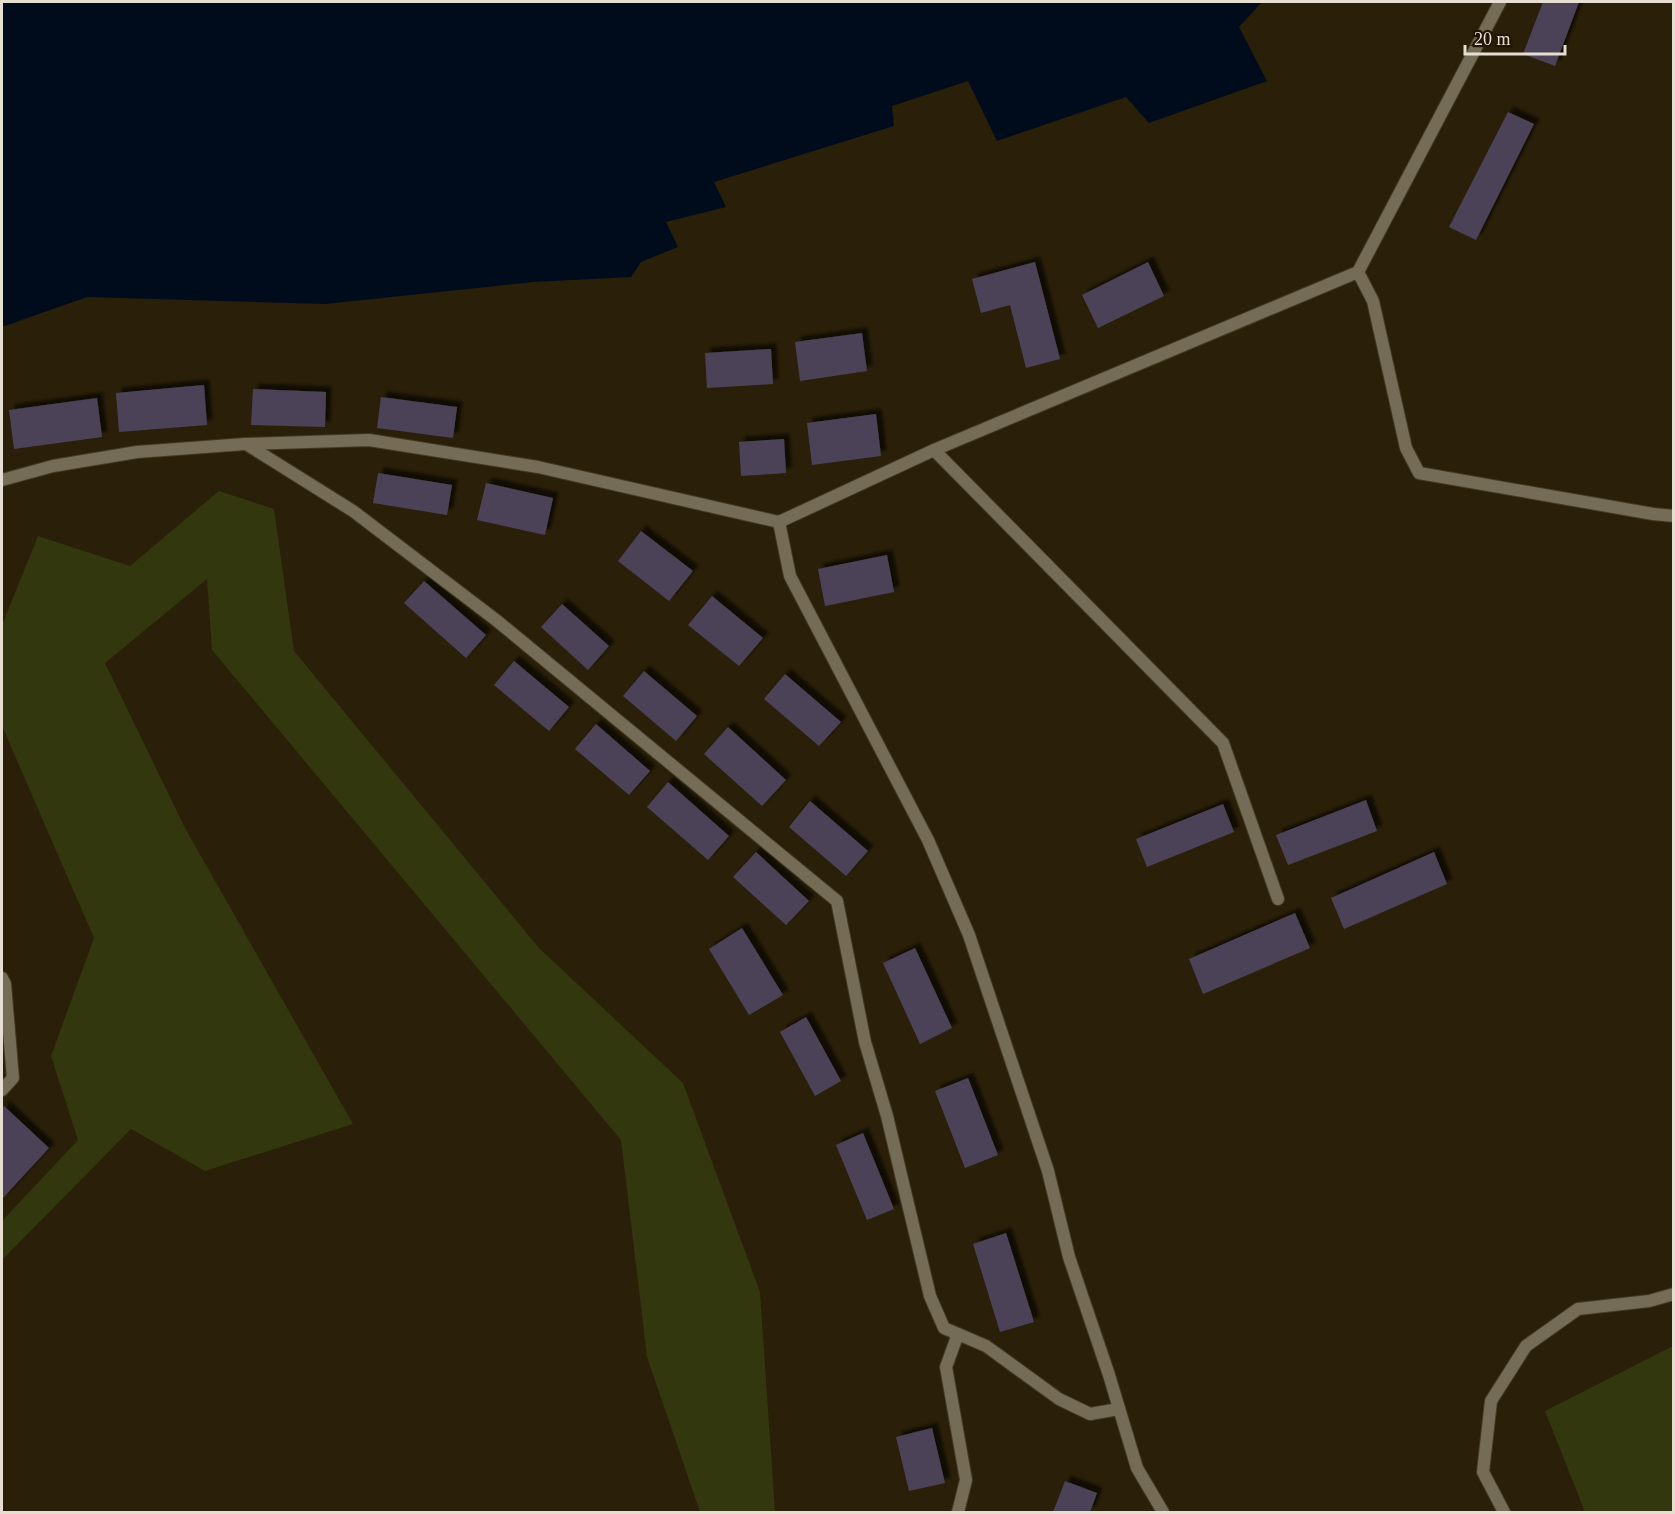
<svg xmlns="http://www.w3.org/2000/svg" width="1675" height="1514" font-family="Georgia,serif">
<style>
.green{fill:#32370d}
.water{fill:#000c1c}
.building{fill:#4c4258;filter:url(#shadow)}
.lines{fill:none;stroke-linecap:round;stroke-linejoin:round}
.minor-casing{stroke:#443a24;stroke-width:14}
.minor{stroke:#746c56;stroke-width:12}
</style>
<defs>
<filter id="shadow"><feDropShadow dx="5.5" dy="-5.5" stdDeviation="1.5" flood-color="#0009"/></filter>
</defs>
<rect width="100%" height="100%" fill="#2a1f08"/>
<g class="green">
<path d="M219,491L274,509L294,651L539,948L683,1083L760,1292L775,1512H700L647,1357L621,1140L212,650L207,579L105,663L185,828L353,1124L205,1171L131,1129L2,1260V1221L78,1140L51,1056L94,938L2,726V625L38,536L130,566Z"/>
<path d="M1673,1346V1512H1585L1545,1411Z"/>
</g>
<path class="water" d="M2,2H1262L1239,27L1267,81L1149,123L1126,97L997,141L968,81L892,106L894,126L714,182L726,207L666,222L678,247L641,262L631,277L533,282L325,304L87,297L2,327Z"/>
<g class="building">
<path d="M1543,2H1579L1555,66L1523,54Z"/>
<path d="M1508,112L1534,124L1476,240L1449,227Z"/>
<path d="M1035,262L1060,359L1026,368L1010,305L981,313L972,279Z"/>
<path d="M1148,262L1164,296L1098,328L1082,295Z"/>
<path d="M862,333L867,371L800,381L795,342Z"/>
<path d="M771,349L773,384L707,388L705,353Z"/>
<path d="M204,385L207,425L119,432L116,393Z"/>
<path d="M253,389L326,392L325,427L251,425Z"/>
<path d="M381,397L457,407L453,438L377,428Z"/>
<path d="M97,398L102,437L14,449L9,410Z"/>
<path d="M876,414L881,456L812,465L807,423Z"/>
<path d="M784,439L786,473L741,476L739,442Z"/>
<path d="M378,473L452,485L447,515L373,503Z"/>
<path d="M486,483L553,498L545,535L477,520Z"/>
<path d="M641,531L693,571L669,601L618,561Z"/>
<path d="M887,555L894,592L825,606L818,569Z"/>
<path d="M424,581L486,635L466,658L404,603Z"/>
<path d="M712,596L763,638L739,666L688,625Z"/>
<path d="M562,604L609,646L588,670L541,627Z"/>
<path d="M514,661L569,707L549,731L494,685Z"/>
<path d="M644,671L697,716L676,741L623,696Z"/>
<path d="M785,674L841,722L819,746L764,699Z"/>
<path d="M596,724L650,771L629,795L575,749Z"/>
<path d="M728,727L786,780L762,806L704,754Z"/>
<path d="M668,782L729,836L708,860L647,807Z"/>
<path d="M1366,800L1377,831L1288,865L1276,835Z"/>
<path d="M810,801L868,851L846,876L789,827Z"/>
<path d="M1223,804L1234,832L1147,867L1136,839Z"/>
<path d="M756,852L809,901L786,925L733,877Z"/>
<path d="M1434,852L1447,884L1344,929L1331,898Z"/>
<path d="M1295,913L1310,948L1203,994L1189,959Z"/>
<path d="M742,928L783,995L749,1015L709,949Z"/>
<path d="M915,948L952,1028L920,1044L883,963Z"/>
<path d="M806,1017L841,1081L815,1096L780,1032Z"/>
<path d="M968,1078L998,1155L965,1168L935,1091Z"/>
<path d="M4,1106L49,1148L2,1199V1109Z"/>
<path d="M863,1133L894,1209L867,1220L836,1145Z"/>
<path d="M1006,1233L1034,1322L1000,1332L973,1244Z"/>
<path d="M932,1428L945,1483L909,1491L896,1437Z"/>
<path d="M1065,1481L1097,1493L1090,1512H1053Z"/>
</g>
<g class="lines">
<g class="minor-casing">
<g id="minor">
<path d="M1358,272L1373,301L1406,448L1419,473L1653,514L1674,516"/>
<path d="M246,444L353,511L496,620L837,901L865,1042L887,1116L930,1296L944,1328L986,1346L1059,1399L1090,1414L1119,1409"/>
<path d="M934,450L1223,743L1278,899"/>
<path d="M2,480L53,466L137,452L245,444L369,440L538,467L779,522L934,450L1358,272L1500,2"/>
<path d="M779,522L790,576L928,840L969,935L1048,1171L1069,1257L1109,1375L1137,1468L1163,1512"/>
<path d="M2,978L5,984L13,1078L2,1090"/>
<path d="M958,1334L946,1367L966,1480L958,1512"/>
<path d="M1504,1512L1483,1472L1491,1401L1526,1346L1578,1309L1649,1301L1674,1294"/>
</g>
</g>
<use href="#minor" class="minor"/>
</g>
<rect width="1675" height="1514" fill="none" stroke="#e6ded1" stroke-width="6"/>
<path d="M1465 45v9h100v-9" fill="none" stroke="#e6ded1" stroke-width="3"/>
<text x="1474" y="45" font-size="18" fill="#e6ded1" stroke="#201502" stroke-width="4.5" paint-order="stroke">20 m</text>
</svg>
